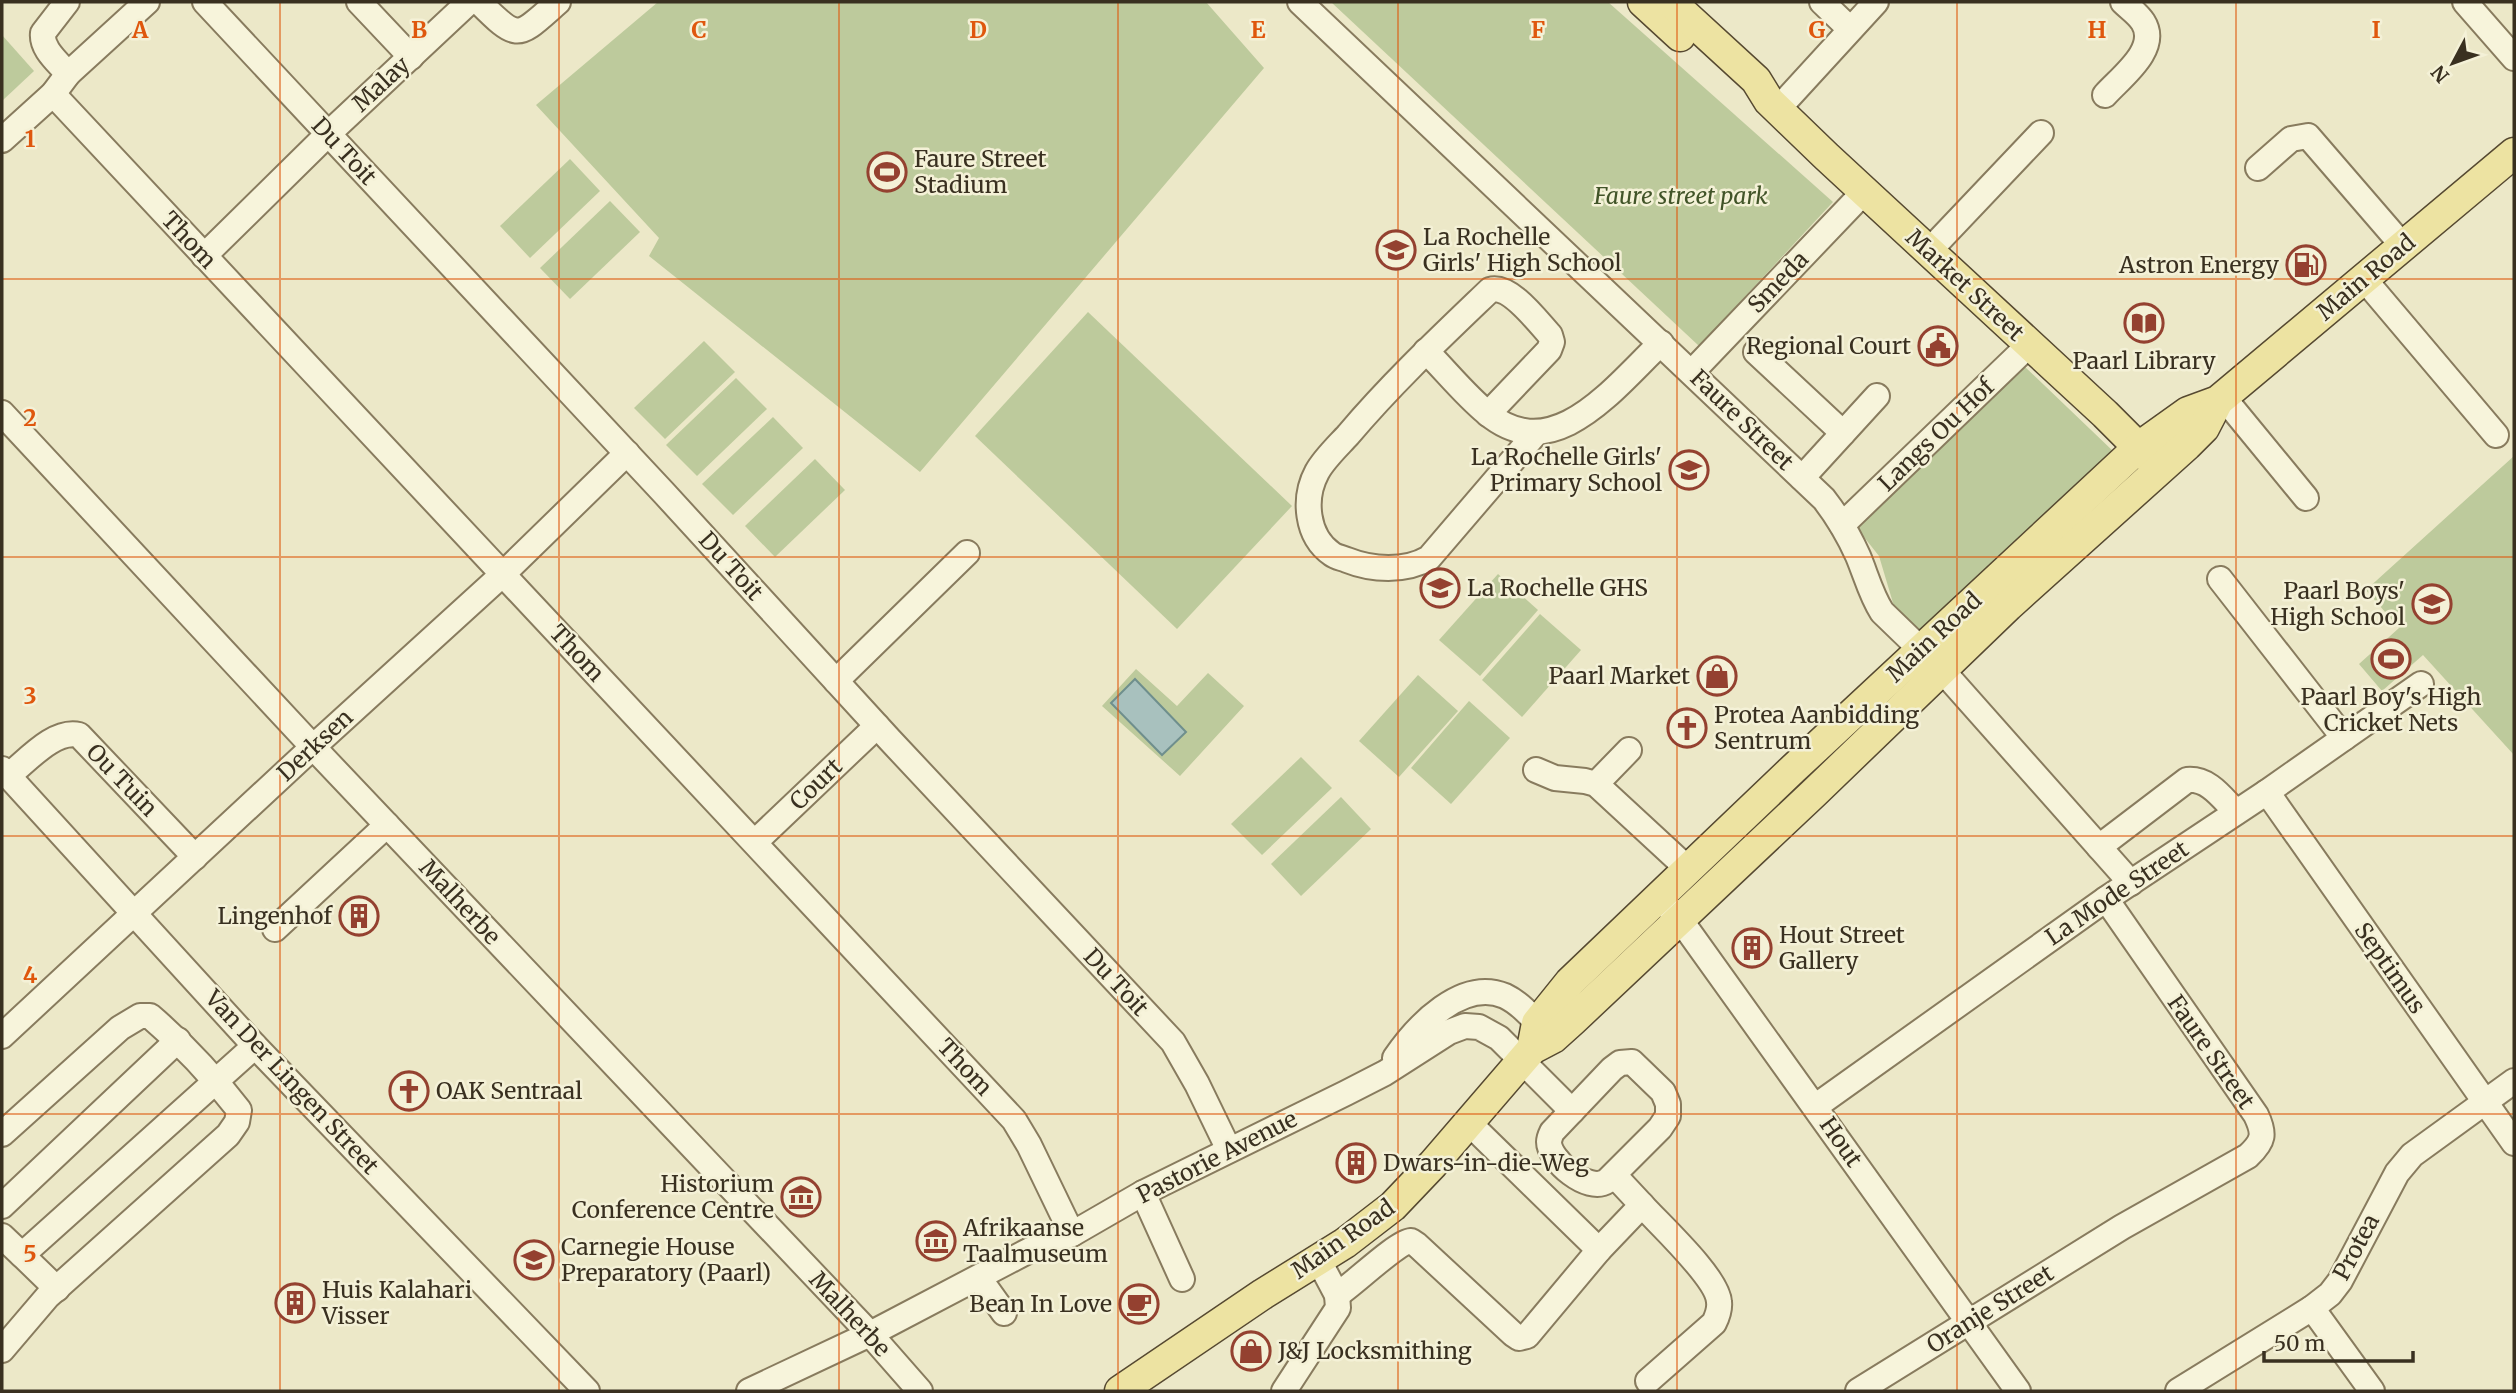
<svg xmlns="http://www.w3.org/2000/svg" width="2516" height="1393" font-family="Merriweather,serif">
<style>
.green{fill:#bdca9c}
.water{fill:#a8c1be;stroke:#6f8f8d;stroke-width:2}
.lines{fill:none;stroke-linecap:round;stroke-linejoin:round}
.minor-casing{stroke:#887b5e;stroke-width:28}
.major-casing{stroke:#564931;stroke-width:33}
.minor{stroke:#f7f4db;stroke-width:24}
.major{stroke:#ede3a2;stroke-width:30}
.grid{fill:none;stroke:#df570d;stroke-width:2;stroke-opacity:0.55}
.labels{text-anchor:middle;stroke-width:5;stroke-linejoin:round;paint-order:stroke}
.street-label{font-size:23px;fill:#393020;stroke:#f4f1d7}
.poi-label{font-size:23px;fill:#393020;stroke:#f4f1d7;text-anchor:start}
.park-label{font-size:23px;font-style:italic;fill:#415428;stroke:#f4f1d7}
.grid-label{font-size:23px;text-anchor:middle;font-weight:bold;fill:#df570d;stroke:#f4f1d7;stroke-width:5;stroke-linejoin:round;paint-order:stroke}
</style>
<rect width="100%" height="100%" fill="#ece8c8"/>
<g class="green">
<path d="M658,2H1206L1264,68L920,472L649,256L659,238L536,105Z"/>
<path d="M1331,2H1608L1833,202L1699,346Z"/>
<path d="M2,35L34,71L2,101Z"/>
<path d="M570,159L600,191L530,258L500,226Z"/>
<path d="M610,201L640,232L570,299L540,268Z"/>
<path d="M1088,312L1292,506L1177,629L975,436Z"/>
<path d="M704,341L735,372L665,439L634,408Z"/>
<path d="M2023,365L2114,452L1922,646L1899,623L1879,556L1856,527Z"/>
<path d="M736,378L767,409L697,476L666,445Z"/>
<path d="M773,417L803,448L733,515L702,484Z"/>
<path d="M2514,456V755L2423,655L2382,691L2359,664L2399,628L2366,590Z"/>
<path d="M815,459L845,490L775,557L745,526Z"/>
<path d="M1498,574L1538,610L1480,676L1439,640Z"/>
<path d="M1540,614L1581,650L1522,717L1482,680Z"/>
<path d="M1136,669L1177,706L1208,673L1244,706L1180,776L1102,706Z"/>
<path d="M1418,675L1458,711L1399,777L1359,741Z"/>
<path d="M1469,701L1510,738L1451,804L1411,768Z"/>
<path d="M1301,757L1332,788L1262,855L1231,824Z"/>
<path d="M1341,797L1371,829L1301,896L1271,864Z"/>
</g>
<path class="water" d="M1135,679L1186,732L1162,755L1111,703Z"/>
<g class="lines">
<g class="minor-casing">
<g id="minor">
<path d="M67,2L43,33C41,49 58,62 68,74"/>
<path d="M205,2L664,493L890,740L1173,1042L1197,1084L1229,1150"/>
<path d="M359,2L411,57"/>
<path d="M479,2C519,42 517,38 558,2"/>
<path d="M1300,2L1824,499C1838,517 1849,536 1858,556C1866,575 1871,595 1882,612L1941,669L2131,883"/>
<path d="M1822,2L1850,29"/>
<path d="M2465,2L2514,58"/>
<path d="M53,94L1014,1120L1029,1145L1072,1234"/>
<path d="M2105,95C2121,77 2160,49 2143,22C2138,14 2129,8 2123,2"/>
<path d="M1777,110L1876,2"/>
<path d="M2,140L53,94L68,74L147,2"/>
<path d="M2258,168L2291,139L2308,136L2403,246"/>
<path d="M1929,251L2041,133"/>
<path d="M204,256L328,134L469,2"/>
<path d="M2364,279L2496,435"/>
<path d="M1426,351C1446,371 1465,395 1487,413C1554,469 1615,386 1661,343"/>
<path d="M1756,352L1843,433"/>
<path d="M1692,372L1865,191"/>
<path d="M2223,397L2306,498"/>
<path d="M2,413L313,747L870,1334L920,1391"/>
<path d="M1488,414L1549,350L1552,342L1550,335C1537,321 1510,284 1490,290C1441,337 1392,383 1348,435C1338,446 1324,459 1317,472C1303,498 1306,536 1332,554C1336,557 1342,558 1347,560C1372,570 1405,572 1429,558L1536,433"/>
<path d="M1802,478L1877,396"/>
<path d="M1842,525L2029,345"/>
<path d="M2220,579L2344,738"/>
<path d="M836,681L967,553"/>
<path d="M2,769L255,1046L587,1391"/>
<path d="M1536,770L1555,778L1585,781L1596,784L1688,869"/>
<path d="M8,776C27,761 54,729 79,735L195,857"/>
<path d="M1596,784L1629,750"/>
<path d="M2267,792L2514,1143"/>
<path d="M755,842L877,726"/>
<path d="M2099,847L2187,780C2209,778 2222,798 2236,812"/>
<path d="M1668,907L1679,918L2018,1391"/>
<path d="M275,929L387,825"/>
<path d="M2,1036L313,747L503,574L627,453"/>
<path d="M1395,1058C1417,1026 1462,978 1505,996C1522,1004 1536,1022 1549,1035"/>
<path d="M1632,1062L1663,1092L1668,1104V1116L1660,1128L1607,1181C1588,1194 1549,1160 1549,1142C1549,1140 1551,1134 1552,1132L1612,1069L1620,1063Z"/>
<path d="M1816,1106L2106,899L2267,792L2421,684"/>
<path d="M1469,1123L1599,1250"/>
<path d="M2,1134L120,1028L140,1016H150C184,1045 212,1075 239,1110L237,1122L228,1135L48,1296L2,1350"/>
<path d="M1143,1193L1182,1279"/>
<path d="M1642,1205C1660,1225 1718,1278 1719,1302C1720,1310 1717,1317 1714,1323L1648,1381"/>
<path d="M2,1206L178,1040"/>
<path d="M2,1236L22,1255"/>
<path d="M979,1278L1004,1313"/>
<path d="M57,1289L22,1255L255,1046"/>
<path d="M1337,1295C1354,1284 1397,1242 1411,1241L1417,1245L1513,1334L1519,1338L1527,1336L1599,1250L1642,1205L1614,1175"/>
<path d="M2312,1308L2372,1391"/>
<path d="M749,1391L870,1334L1030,1250L1072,1234L1143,1193L1346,1093L1385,1073L1449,1032L1465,1026L1479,1027L1499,1038L1572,1111"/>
<path d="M1284,1391L1338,1308L1337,1295L1318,1259"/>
<path d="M1858,1391L2122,1227L2248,1156C2264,1141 2265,1134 2256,1115L2106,899"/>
<path d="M2178,1391L2312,1308L2330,1294L2340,1281L2397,1173L2412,1155L2514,1081"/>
</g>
</g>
<g class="major-casing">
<g id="major">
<path d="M1643,2L1680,36"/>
<path d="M1671,2L1756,80L1769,101L1826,156L2105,414L2153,462"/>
<path d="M1532,1049L1537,1023L1570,982L1793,769L2139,447L2188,412L2218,401L2514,153"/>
<path d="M1120,1391L1263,1294L1345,1243L1393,1206L1433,1164L1532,1049L1553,1038L1573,1020L1815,792L2008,606L2187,445L2204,428L2218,401"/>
</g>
</g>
<use href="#minor" class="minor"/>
<use href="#major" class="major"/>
</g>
<path class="grid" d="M280,2V1391M559,2V1391M839,2V1391M1118,2V1391M1398,2V1391M1677,2V1391M1957,2V1391M2236,2V1391M2,279H2514M2,557H2514M2,836H2514M2,1114H2514"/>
<defs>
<g id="stadium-ring" transform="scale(2.0125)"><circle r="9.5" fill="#f4f1d7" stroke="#944130" stroke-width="1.5"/><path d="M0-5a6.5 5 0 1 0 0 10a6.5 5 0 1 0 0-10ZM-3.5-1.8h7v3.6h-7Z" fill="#944130"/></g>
<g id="school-ring" transform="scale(2.0125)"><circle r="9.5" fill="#f4f1d7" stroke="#944130" stroke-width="1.5"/><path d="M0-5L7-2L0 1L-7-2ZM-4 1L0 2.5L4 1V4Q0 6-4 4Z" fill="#944130"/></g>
<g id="fuel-ring" transform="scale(2.0125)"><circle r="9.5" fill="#f4f1d7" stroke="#944130" stroke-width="1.5"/><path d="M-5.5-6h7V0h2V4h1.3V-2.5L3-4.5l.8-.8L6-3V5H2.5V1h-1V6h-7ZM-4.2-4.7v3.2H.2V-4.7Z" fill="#944130"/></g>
<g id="library-ring" transform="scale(2.0125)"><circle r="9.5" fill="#f4f1d7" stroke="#944130" stroke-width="1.5"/><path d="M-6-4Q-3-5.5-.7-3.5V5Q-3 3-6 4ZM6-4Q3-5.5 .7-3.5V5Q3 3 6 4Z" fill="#944130"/></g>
<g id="civic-ring" transform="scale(2.0125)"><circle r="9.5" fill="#f4f1d7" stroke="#944130" stroke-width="1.5"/><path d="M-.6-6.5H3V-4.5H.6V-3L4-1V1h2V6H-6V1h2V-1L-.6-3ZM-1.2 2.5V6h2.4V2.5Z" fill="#944130"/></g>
<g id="shop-ring" transform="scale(2.0125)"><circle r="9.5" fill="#f4f1d7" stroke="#944130" stroke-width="1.5"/><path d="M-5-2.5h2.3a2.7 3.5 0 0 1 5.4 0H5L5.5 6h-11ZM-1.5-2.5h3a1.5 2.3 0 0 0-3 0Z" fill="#944130"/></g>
<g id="church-ring" transform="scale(2.0125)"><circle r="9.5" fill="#f4f1d7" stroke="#944130" stroke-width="1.5"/><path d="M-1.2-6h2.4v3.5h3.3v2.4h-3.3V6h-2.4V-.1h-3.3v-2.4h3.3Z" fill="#944130"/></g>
<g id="building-ring" transform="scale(2.0125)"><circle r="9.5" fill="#f4f1d7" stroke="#944130" stroke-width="1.5"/><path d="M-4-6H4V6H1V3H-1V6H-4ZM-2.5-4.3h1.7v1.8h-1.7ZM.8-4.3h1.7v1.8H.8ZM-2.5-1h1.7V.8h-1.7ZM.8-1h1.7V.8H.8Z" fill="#944130"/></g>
<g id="museum-ring" transform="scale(2.0125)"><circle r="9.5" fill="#f4f1d7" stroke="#944130" stroke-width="1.5"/><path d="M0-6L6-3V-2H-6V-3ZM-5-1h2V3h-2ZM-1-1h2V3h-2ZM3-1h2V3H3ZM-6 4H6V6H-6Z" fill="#944130"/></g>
<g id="cafe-ring" transform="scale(2.0125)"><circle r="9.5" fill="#f4f1d7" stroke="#944130" stroke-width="1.5"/><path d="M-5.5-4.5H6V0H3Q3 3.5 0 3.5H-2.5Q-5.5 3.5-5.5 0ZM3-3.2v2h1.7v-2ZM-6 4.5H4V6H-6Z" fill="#944130"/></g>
</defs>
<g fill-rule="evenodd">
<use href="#stadium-ring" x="887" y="172"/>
<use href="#school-ring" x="1396" y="250"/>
<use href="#fuel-ring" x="2306" y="265"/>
<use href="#library-ring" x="2144" y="323"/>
<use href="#civic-ring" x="1938" y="346"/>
<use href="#school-ring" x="1689" y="470"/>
<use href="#school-ring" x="1440" y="588"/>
<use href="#school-ring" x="2432" y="604"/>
<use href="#stadium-ring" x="2391" y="659"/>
<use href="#shop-ring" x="1717" y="676"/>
<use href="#church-ring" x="1687" y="728"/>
<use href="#building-ring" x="359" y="916"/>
<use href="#building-ring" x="1752" y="948"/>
<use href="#church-ring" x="409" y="1091"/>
<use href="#building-ring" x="1356" y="1163"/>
<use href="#museum-ring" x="801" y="1197"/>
<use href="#museum-ring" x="936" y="1241"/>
<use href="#school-ring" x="534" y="1260"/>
<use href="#building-ring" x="295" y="1303"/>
<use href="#cafe-ring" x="1139" y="1304"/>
<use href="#shop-ring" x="1251" y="1351"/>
</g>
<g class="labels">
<g class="street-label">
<text transform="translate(381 84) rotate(-43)" y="8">Malay</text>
<text transform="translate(344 151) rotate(47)" y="8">Du Toit</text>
<text transform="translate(189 240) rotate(47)" y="8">Thom</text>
<text transform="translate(2366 277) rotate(-40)" y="8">Main Road</text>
<text transform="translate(1778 282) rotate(-46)" y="8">Smeda</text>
<text transform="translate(1965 285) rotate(43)" y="8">Market Street</text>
<text transform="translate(1742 420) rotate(44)" y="8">Faure Street</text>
<text transform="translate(1936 435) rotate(-44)" y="8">Langs Ou Hof</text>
<text transform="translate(731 566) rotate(48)" y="8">Du Toit</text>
<text transform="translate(1934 637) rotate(-43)" y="8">Main Road</text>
<text transform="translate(577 653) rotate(47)" y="8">Thom</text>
<text transform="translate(315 745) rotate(-43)" y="8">Derksen</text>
<text transform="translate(122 780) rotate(46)" y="8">Ou Tuin</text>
<text transform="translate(816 784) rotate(-44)" y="8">Court</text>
<text transform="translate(2117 893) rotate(-34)" y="8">La Mode Street</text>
<text transform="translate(460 902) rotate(47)" y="8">Malherbe</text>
<text transform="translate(2390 968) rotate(55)" y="8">Septimus</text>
<text transform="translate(1116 982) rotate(47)" y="8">Du Toit</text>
<text transform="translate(2211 1052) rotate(55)" y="8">Faure Street</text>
<text transform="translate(965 1067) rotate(47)" y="8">Thom</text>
<text transform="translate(292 1082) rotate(47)" y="8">Van Der Lingen Street</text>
<text transform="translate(1841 1142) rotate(55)" y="8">Hout</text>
<text transform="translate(1217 1157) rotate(-27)" y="8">Pastorie Avenue</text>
<text transform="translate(1343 1239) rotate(-35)" y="8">Main Road</text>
<text transform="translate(2356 1247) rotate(-62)" y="8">Protea</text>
<text transform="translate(1990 1309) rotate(-32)" y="8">Oranje Street</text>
<text transform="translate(850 1314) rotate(47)" y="8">Malherbe</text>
</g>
<g class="poi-label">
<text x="914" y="167">Faure Street<tspan x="914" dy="26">Stadium</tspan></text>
<text x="1423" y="245">La Rochelle<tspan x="1423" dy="26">Girls' High School</tspan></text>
<text x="2279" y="273" text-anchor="end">Astron Energy</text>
<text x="1911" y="354" text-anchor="end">Regional Court</text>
<text x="2144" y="369" text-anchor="middle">Paarl Library</text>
<text x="1662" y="465" text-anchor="end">La Rochelle Girls'<tspan x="1662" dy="26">Primary School</tspan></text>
<text x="1467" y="596">La Rochelle GHS</text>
<text x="2405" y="599" text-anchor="end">Paarl Boys'<tspan x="2405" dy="26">High School</tspan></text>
<text x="1690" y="684" text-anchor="end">Paarl Market</text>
<text x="2391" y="705" text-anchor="middle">Paarl Boy's High<tspan x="2391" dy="26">Cricket Nets</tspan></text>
<text x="1714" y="723">Protea Aanbidding<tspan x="1714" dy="26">Sentrum</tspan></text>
<text x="332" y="924" text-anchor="end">Lingenhof</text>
<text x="1779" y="943">Hout Street<tspan x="1779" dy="26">Gallery</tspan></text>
<text x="436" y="1099">OAK Sentraal</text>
<text x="1383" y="1171">Dwars-in-die-Weg</text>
<text x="774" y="1192" text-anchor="end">Historium<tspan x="774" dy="26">Conference Centre</tspan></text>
<text x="963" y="1236">Afrikaanse<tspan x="963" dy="26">Taalmuseum</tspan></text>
<text x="561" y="1255">Carnegie House<tspan x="561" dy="26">Preparatory (Paarl)</tspan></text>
<text x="322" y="1298">Huis Kalahari<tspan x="322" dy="26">Visser</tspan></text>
<text x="1112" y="1312" text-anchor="end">Bean In Love</text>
<text x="1278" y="1359">J&amp;J Locksmithing</text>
</g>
<g class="park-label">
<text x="1681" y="204">Faure street park</text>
</g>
</g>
<g class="grid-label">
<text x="140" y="38">A</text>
<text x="419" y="38">B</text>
<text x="699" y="38">C</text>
<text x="978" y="38">D</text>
<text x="1258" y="38">E</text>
<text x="1538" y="38">F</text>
<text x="1817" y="38">G</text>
<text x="2097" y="38">H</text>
<text x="2376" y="38">I</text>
<text x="30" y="147">1</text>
<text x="30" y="426">2</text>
<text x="30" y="704">3</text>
<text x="30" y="983">4</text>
<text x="30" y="1262">5</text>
</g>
<rect width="2516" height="1393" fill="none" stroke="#393020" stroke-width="7"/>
<g transform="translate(2453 63) rotate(229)" stroke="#f4f1d7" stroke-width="5" paint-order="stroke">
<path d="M0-5L12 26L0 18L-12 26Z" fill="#393020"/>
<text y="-10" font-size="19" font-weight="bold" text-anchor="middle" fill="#393020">N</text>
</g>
<path d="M2264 1351v10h149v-10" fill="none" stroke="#393020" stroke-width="3.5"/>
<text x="2274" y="1351" font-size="21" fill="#393020" stroke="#f4f1d7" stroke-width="5" paint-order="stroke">50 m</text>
</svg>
